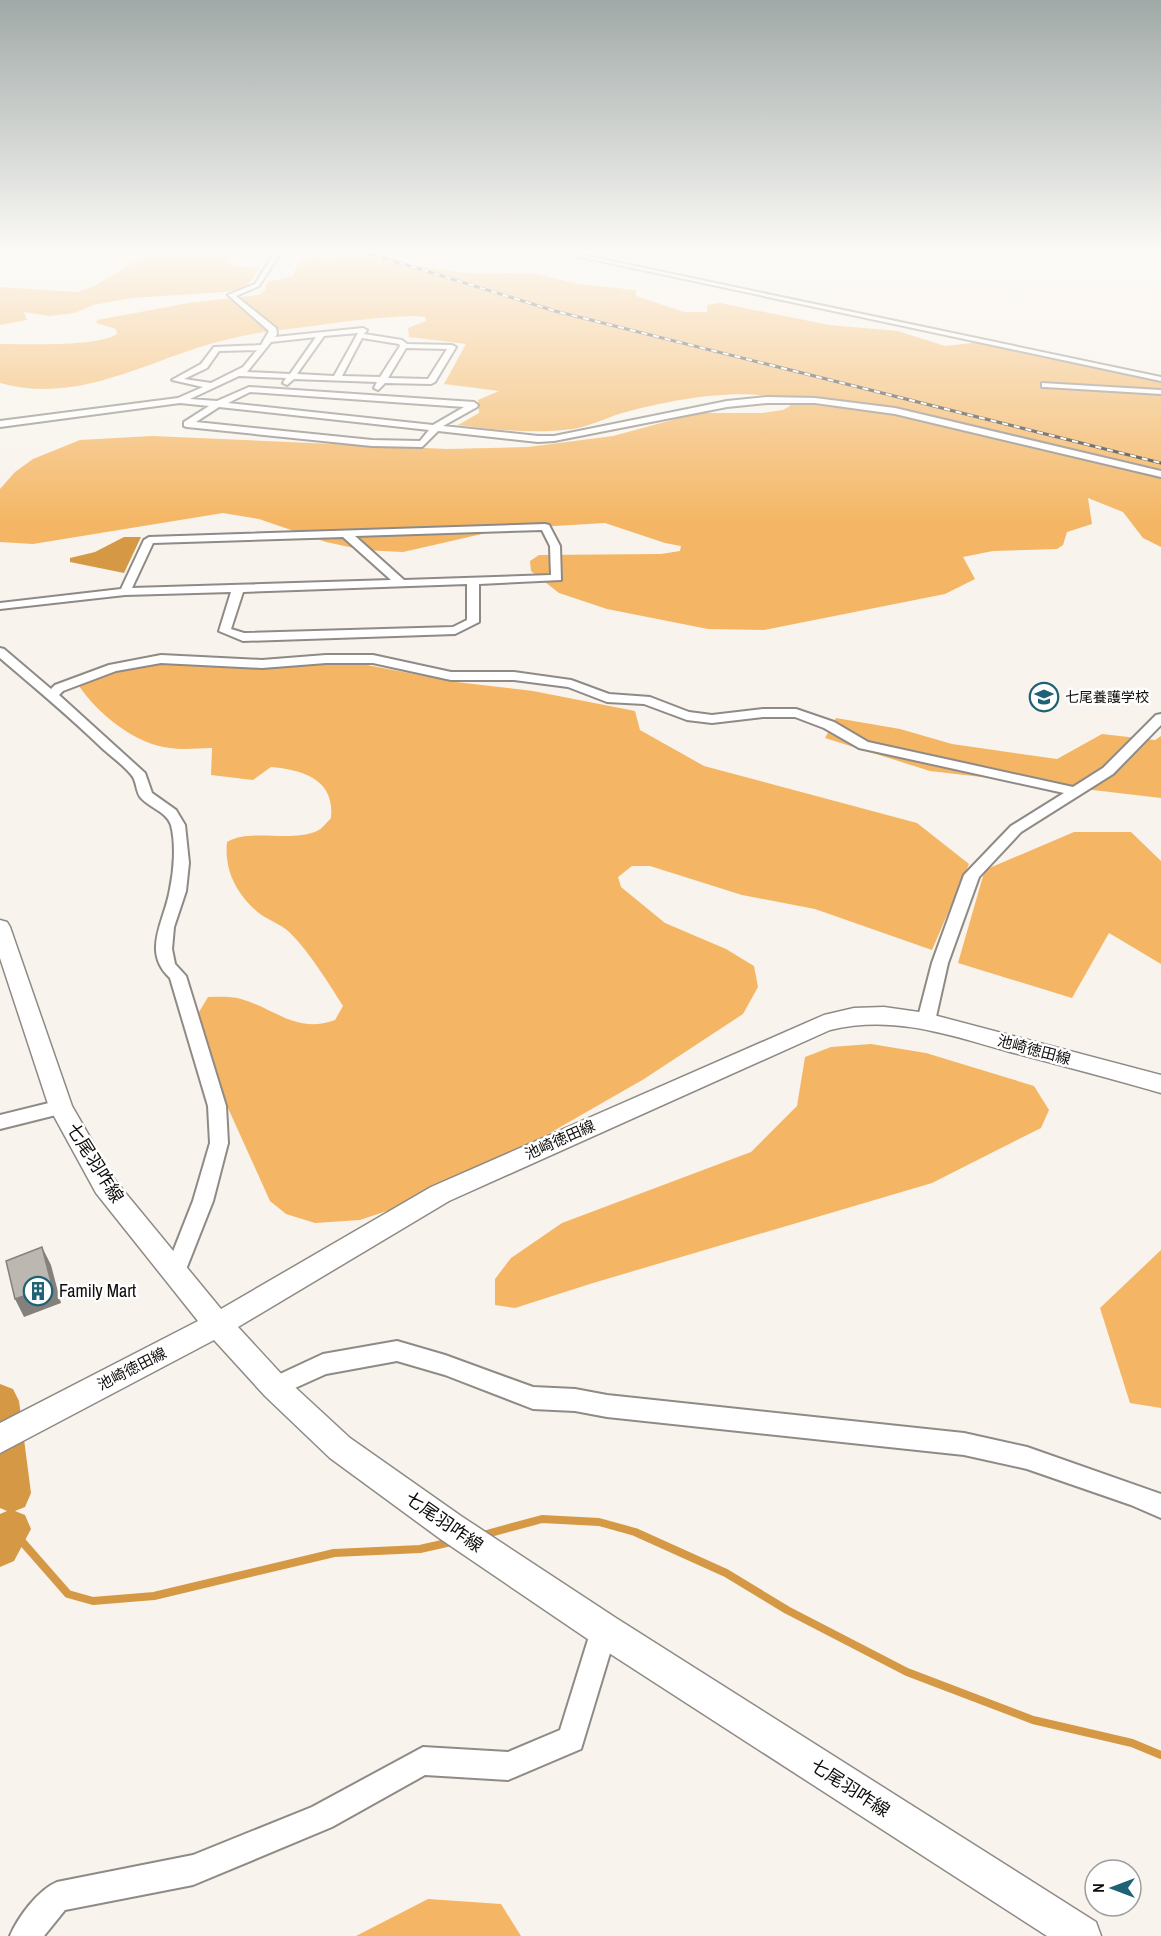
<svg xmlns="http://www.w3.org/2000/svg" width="1161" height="1936" font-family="'Archivo Narrow','Noto Sans JP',sans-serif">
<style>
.forest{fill:#f4b664}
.water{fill:#d59845}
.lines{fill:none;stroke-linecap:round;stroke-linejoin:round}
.stream{stroke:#d59845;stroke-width:8}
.river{fill:#d59845;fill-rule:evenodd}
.minor-casing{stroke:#8f8a85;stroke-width:4}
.major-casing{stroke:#8f8a85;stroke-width:3}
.minor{fill:#fff;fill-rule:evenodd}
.major{fill:#fff;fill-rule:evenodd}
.rail-casing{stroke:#403e3b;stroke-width:3}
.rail{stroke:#fff;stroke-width:2;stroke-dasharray:6;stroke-linecap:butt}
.shaded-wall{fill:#84807b}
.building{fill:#bcb7b0;stroke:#84807b;stroke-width:1.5}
.labels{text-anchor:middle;stroke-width:5;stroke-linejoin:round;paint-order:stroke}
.far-poi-label{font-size:14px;fill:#0f0d0b;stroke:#fff;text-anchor:start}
.street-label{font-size:15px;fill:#0f0d0b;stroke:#fff}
.near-street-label{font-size:18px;fill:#0f0d0b;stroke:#fff}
.near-poi-label{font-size:18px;fill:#0f0d0b;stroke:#fff;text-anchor:start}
</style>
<rect width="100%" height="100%" fill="#f8f3ec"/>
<g class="forest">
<path d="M25,252H242L229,261L233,266L259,268L250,282L239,291L132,298L93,305L75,313L50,316L24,312L27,320L0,325V287L78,292L96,285L146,254L22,253Z"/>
<path d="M357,253L410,265L469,273H532L579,284L636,290V296L684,312H707V305L720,303L829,325L898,331L945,346L982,342L1161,382V547L1143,538L1123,512L1088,498L1092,524L1067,532L1063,545L1057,549L993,551L963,557L975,579L945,594L764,630L708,629L607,609L559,593L531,571L530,561L539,555L661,554L680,551L681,546L665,543L605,523L504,529L403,552L363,550L326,542L259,519L223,513L33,544L0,542V489L15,472L33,459L80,440L152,436L447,449L528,447L613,436L698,413H762L783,410L790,406L789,402C749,385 671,400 630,411C611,415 592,426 573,429C534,434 497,430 458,425L479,413L478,400L499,391L444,384L466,344L409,337L408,328L426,321L425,317L414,316C378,317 341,322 305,327C280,330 253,333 229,339C152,357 81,406 0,383V344C26,344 97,347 117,334L116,329L96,323L97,320L189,303L259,295L265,290L268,282L293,276L297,264L305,258L312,256L333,257Z"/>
<path d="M144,660L367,665L456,682L533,691L635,711L640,730L704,766L917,823L969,864L932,950L815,909L742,895L650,866H632L618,877L621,887L665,923L726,949L754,966L758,987L743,1014L644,1079L452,1189L360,1220L315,1223L286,1214L270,1201L195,1035L196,1017L208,997C219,997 230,996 241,999C276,1009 296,1034 335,1020L343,1006C330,985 306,947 288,931C280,924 269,920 260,914C237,895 224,871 227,842C251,828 289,843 317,831C322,829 327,822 331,818C335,779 303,770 271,767L253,780L211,775L212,748C198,748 183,750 170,748C136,745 97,713 79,686C90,661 120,663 144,660Z"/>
<path d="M836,718L900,729L952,744L1057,759L1102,734L1155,740L1161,736V798L930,771L825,738Z"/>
<path d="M1074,832H1131L1161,861V964L1109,933L1072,998L958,963L983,876L987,869Z"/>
<path d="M871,1044L926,1053L1034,1086L1049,1110L1041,1128L932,1183L593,1283L515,1308L495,1305V1279L511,1258L562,1223L751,1152L797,1106L805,1057L831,1047Z"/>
<path d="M1161,1250V1408L1130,1403L1100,1308Z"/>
<path d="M428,1899L501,1904L521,1936H356Z"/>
</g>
<path class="water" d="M124,537H141L124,573L70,562V558L95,552Z"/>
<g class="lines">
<g class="stream">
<path d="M11,1493V1529L68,1594L93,1601L154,1596L334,1553L420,1549L451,1542"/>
<path d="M483,1535L542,1519L599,1522L635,1532L726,1573L787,1610L907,1672L1033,1720L1132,1743L1161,1755"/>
</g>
<path class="river" d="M0,1384L13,1389L19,1401L31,1493L25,1507L15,1511L25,1515L31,1529L14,1561L0,1567V1514L7,1511L0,1508Z"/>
<g class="minor-casing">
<g id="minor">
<path d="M275,252H281L259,286L236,296L276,328L277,334L275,337L363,328L367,330L364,334L402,340L407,344L452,345L456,347L435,382L431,384L385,383L378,390L374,388L377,382L294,379L287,385L283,383L286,378L239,376L190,399L217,401L249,387L474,402L478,405L477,407L443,426L538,436H554L727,401L767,397L815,398L895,408L1161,471V477L895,414L815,403H767L727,407L554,441L538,442L438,431L422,447L372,446L187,427L184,426V422L209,406L180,403L0,427V421L178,398L203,387L172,380L201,364L214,347L261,345L269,331L228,295L255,284ZM358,333L334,376L297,374L324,336ZM316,337L290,374L247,372L271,342ZM362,338L399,344L400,346L380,377L342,376ZM406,348L447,349L428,379L388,378ZM257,350L243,367L211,383L184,379L207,368L219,351ZM250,392L464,407L433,425L228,403ZM219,407L429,430L420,441L372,440L196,422Z"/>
<path d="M558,252H568L1161,377V381Z"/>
<path d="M1042,383L1161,390V394L1045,387H1042Z"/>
<path d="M545,524L549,525L560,546L561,580L479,584V622L455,634L243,641L219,631L231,592L125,595L0,609V603L121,589L144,540L149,537ZM542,530L550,546L551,575L404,580L355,536ZM343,537L391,580L132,588L153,543ZM467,584V620L453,627L244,633L231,629L243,592Z"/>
<path d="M0,648L4,649L51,689L55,685L109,665L161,655L262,660L326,655H373L451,672H514L571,680L609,694L650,697L689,712L712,715L763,709H796L834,722L868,742L1073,787L1103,768L1156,715L1161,714V725L1113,774L1021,832L979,877L948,963L935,1021L932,1025L926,1027L920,1025L917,1021L932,963L964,875L1011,826L1064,793L859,748L824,728L795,717H763L712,723L687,720L644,704L607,702L568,687L514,680H451L373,663H326L262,668L161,663L116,671L63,691L59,695L145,773L152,793L176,810L185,825L189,863L186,891L174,927L172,949L175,964L186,976L226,1106L228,1143L213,1201L185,1272L182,1278L175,1281L168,1278L165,1272L193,1201L210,1143L208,1106L170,978C141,951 165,921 170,889C174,870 176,844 171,825C167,812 150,808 141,798C136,792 137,784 133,777C126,767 112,757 103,749C70,717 35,688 0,658Z"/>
<path d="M61,1100L68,1102L70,1107L68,1112L0,1129V1115Z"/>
<path d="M397,1341L445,1355L533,1387L575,1389L607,1395L964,1433L1027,1447L1161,1494V1518L1131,1505L1027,1469L964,1455L607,1417L575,1411L533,1409L445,1375L397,1361L326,1374L275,1397L267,1394L264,1387L267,1380L323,1354Z"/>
<path d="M604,1617L613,1621L617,1630L581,1749L508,1780L425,1775L332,1827L193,1885L65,1910L44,1936H10C18,1917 38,1890 57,1882L193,1855L312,1807L423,1747L508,1752L560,1730L591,1630L595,1621Z"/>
</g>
</g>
<g class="major-casing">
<path id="major" d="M0,920L7,922L10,927L72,1106L114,1179L221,1309L431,1187L824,1015L854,1008L884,1007L926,1013L1161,1075V1093C1112,1079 1063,1066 1014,1053C952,1036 895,1014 830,1030L449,1201L238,1327L285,1378L350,1438L461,1516L616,1618L1096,1922L1101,1936H1047L592,1642L439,1538L330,1458L265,1396L214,1340L0,1453V1423L198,1321L96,1193L49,1107L0,958Z"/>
</g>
<use href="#minor" class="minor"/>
<use href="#major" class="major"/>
<g class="rail-casing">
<path id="rail" d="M365,252L555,311L1161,463"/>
</g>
<use href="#rail" class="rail"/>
</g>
<path class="shaded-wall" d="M42,1247L51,1265L61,1303L24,1317L15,1299Z"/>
<path class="building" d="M42,1247L52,1286L15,1299L6,1261Z"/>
<linearGradient id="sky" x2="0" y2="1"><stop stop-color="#a0a9a7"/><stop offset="0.48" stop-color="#fcfaf6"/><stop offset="1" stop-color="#fcfaf6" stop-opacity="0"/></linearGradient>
<rect width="1161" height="523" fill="url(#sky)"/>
<defs>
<g id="school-ring" transform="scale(1.5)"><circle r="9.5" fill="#fff" stroke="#1f6175" stroke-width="1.5"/><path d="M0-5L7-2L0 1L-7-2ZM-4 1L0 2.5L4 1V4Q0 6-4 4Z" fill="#1f6175"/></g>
<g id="building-ring" transform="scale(1.5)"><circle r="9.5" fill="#fff" stroke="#1f6175" stroke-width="1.5"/><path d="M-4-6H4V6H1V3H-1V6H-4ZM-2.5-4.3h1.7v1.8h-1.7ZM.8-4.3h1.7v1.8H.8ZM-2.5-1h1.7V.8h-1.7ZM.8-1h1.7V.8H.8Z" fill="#1f6175"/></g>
</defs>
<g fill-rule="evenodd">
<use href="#school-ring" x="1044" y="697"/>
<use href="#building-ring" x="38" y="1291"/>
</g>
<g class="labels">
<g class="far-poi-label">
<text x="1065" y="702">七尾養護学校</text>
</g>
<g class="street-label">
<text transform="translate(1034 1050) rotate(15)" y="5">池崎徳田線</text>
<text transform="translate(560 1140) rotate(-24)" y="5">池崎徳田線</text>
<text transform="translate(132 1369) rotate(-27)" y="5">池崎徳田線</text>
</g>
<g class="near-street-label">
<text transform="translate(95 1163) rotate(58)" y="6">七尾羽咋線</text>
<text transform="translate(444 1522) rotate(35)" y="6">七尾羽咋線</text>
<text transform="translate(850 1788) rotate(33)" y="6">七尾羽咋線</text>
</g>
<g class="near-poi-label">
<text x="59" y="1297">Family Mart</text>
</g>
</g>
<g transform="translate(1113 1888) rotate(270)"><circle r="28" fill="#ffffff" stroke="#9f9e9d" stroke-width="1.5"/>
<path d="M0-4.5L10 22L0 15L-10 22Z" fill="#1f6175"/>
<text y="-9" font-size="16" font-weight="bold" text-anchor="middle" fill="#0f0d0b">N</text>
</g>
</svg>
